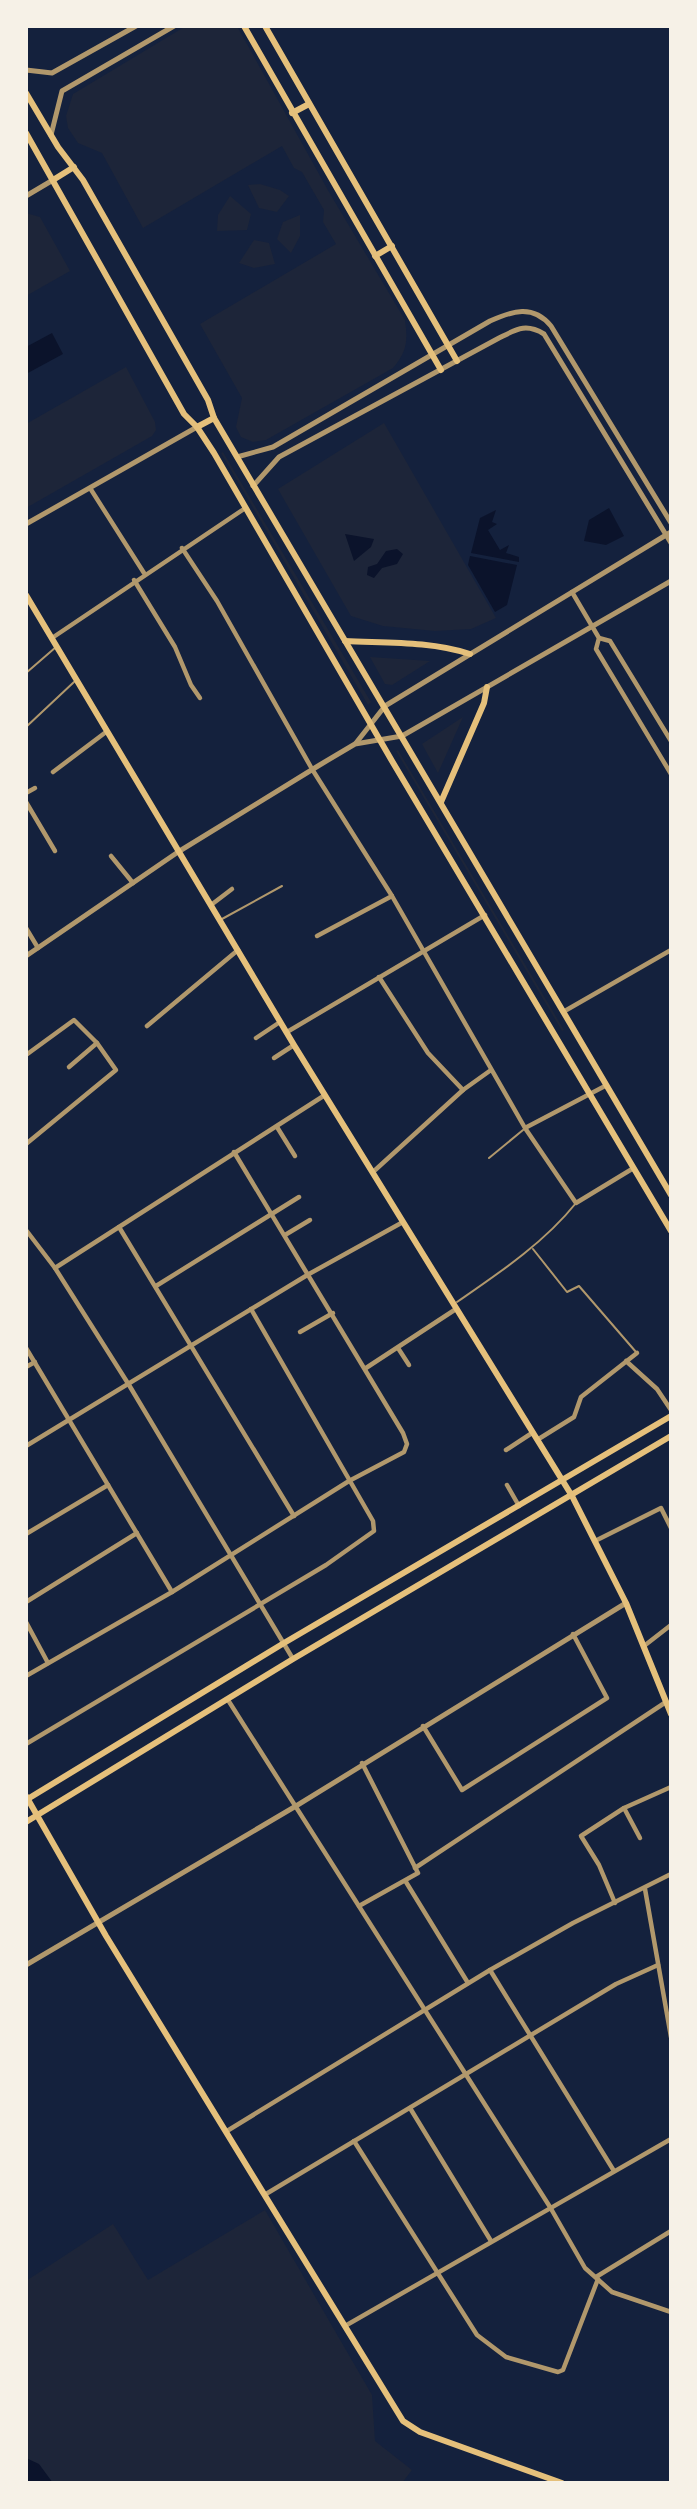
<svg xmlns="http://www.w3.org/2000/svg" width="697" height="2509" font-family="Ubuntu,sans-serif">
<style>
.green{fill:#1d2539}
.water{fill:#0b132b}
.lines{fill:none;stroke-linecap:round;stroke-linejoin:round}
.service{stroke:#b1986c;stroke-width:2}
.minor{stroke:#b1986c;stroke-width:4.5}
.tertiary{stroke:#b1986c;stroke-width:5}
.secondary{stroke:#e5c07b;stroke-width:6}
.primary{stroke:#e5c07b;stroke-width:6}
</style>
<rect width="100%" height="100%" fill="#14213d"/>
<g class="green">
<path d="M186,26H237L329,192L405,320C408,341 407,352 393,368L266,440L253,442L241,437L236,427L242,398L200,324L336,244L323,222L324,210L302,172L294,168L282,146L143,228L102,153L78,143L68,128L66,116L73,94Z"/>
<path d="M260,184L280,190L289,196L277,212L259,208L248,185Z"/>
<path d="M230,196L251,214L247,230L217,231L218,215Z"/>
<path d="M26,213L40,217L70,271L26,296Z"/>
<path d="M300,215V236L291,253L277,239L283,222Z"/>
<path d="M254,240L269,243L275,264L254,268L239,263Z"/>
<path d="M126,367L155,422L156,430L152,436L26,508V424Z"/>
<path d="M384,423L496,618L471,629L435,631L383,626L351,616L278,489Z"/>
<path d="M223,452L371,702L368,705L221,453Z"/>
<path d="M370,657L430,661L392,685L385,684Z"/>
<path d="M463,717L438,773L422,744Z"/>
<path d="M398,750L564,1030L562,1031L396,751Z"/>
<path d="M265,2210L372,2395L375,2441L412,2470L402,2483H26V2281L113,2224L148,2280Z"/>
</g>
<g class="water">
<path d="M52,333L63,354L26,374V347Z"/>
<path d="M609,508L624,536L606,545L584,541L589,520Z"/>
<path d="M496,510L492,522L497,524L488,530L500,550L509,545L506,553L519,557V562L471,553L480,518Z"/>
<path d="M345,534L374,539L371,547L354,561Z"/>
<path d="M397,549L403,554L397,564L382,568L374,578L367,575L368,567L377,564L386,551Z"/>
<path d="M470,556L517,565L507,605L495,612L468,565Z"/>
<path d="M26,2458L39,2464L53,2483H26Z"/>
</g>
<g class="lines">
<g class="service">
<path d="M26,673L56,647"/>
<path d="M26,727L74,682"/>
<path d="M222,919L282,886"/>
<path d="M489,1158L523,1130"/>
<path d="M533,1249L567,1292L579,1286L636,1352"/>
<path d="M457,1302C499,1273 544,1243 576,1203"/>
</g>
<g class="minor">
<path d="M90,488L144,573"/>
<path d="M182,548L217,601L312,769L392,896L525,1128L576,1203L632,1169"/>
<path d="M134,580L175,647L191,685L200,698"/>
<path d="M572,592L599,638L596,649L671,774"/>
<path d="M52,638L244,509"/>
<path d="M599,638L610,641L671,741"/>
<path d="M53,772L106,732"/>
<path d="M26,793L35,788"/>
<path d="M26,802L55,851"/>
<path d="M111,856L133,883"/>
<path d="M211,905L232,889"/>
<path d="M26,928L38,948"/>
<path d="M317,936L392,896"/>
<path d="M379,977L428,1053L463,1090"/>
<path d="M563,1012L671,950"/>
<path d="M147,1026L238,950"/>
<path d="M287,1032L485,915"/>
<path d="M256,1038L280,1022"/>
<path d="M26,1055L74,1020L97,1043L116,1070L26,1144"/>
<path d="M274,1058L294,1045"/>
<path d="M69,1067L97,1043"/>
<path d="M277,1127L295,1156"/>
<path d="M525,1128L605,1086"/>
<path d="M373,1172L463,1090L491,1070"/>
<path d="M119,1227L294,1516"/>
<path d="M26,1230L55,1268L129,1385L293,1659"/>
<path d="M285,1235L310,1220"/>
<path d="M55,1268L325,1095"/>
<path d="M156,1286L299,1197"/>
<path d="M300,1332L333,1313"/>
<path d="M26,1348L172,1592"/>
<path d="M398,1348L409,1365"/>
<path d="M626,1361L657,1389L671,1410"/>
<path d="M26,1367L35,1362"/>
<path d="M366,1368L456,1309"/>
<path d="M537,1440L574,1417L581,1397L637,1353"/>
<path d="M26,1446L309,1274L403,1222"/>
<path d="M506,1450L532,1433"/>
<path d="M507,1485L519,1506"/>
<path d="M26,1534L108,1485"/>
<path d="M595,1541L661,1508L671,1528"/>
<path d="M26,1602L137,1533"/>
<path d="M26,1622L48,1663"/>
<path d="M644,1646L671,1625"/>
<path d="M26,1676L172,1592L349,1481L404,1452L407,1444L403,1433L234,1152"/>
<path d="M228,1700L550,2207L585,2268L612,2292L671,2312"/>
<path d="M423,1726L462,1790L607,1698L573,1634"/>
<path d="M26,1744L326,1565L374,1531L373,1521L251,1309"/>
<path d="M624,1808L640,1838"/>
<path d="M415,1868L666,1702"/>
<path d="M406,1882L468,1983"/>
<path d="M645,1889L671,2037"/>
<path d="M615,1903L599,1865L581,1836L624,1808L671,1787"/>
<path d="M359,1906L418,1873L362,1763"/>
<path d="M490,1970L614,2171"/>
<path d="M410,2108L491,2241"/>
<path d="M227,2131L490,1970L573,1923L671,1874"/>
<path d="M354,2141L477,2335L506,2357L558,2372L563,2370L598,2279"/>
<path d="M266,2194L616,1984L658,1965"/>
<path d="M596,2277L671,2231"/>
<path d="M345,2326L671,2139"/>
</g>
<g class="tertiary">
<path d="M26,70L52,73L136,26"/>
<path d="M51,135L62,91L174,26"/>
<path d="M26,196L53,180"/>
<path d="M237,457L273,447L490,321C512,311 533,304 551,326L671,523"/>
<path d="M253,486L279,457L499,338C517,329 526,323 544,334L671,543"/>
<path d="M26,524L197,427"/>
<path d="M356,743L385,706L671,532"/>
<path d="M26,956L178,852L318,766L355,744L402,736L671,581"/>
<path d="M26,1965L296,1806L626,1603"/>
</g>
<g class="secondary">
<path d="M244,26L441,370"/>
<path d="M265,26L457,361"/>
<path d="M292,113L309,104"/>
<path d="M375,256L392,246"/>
<path d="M26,595L294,1045L572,1496L626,1603L671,1714"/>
<path d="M26,1796L106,1936L403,2421L420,2432L562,2483"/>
</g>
<g class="primary">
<path d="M26,93L58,147L83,180L208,400L214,418L671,1195"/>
<path d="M26,133L184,414L197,427L214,453L392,761L671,1231"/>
<path d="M53,180L74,167"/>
<path d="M197,427L214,418"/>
<path d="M345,641C387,643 431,641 470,654"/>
<path d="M441,802L484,703L487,687"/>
<path d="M26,1800L284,1643L671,1416"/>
<path d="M26,1822L293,1659L671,1436"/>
</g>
</g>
<rect width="697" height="2509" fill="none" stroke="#f6f1e7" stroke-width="56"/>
</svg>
